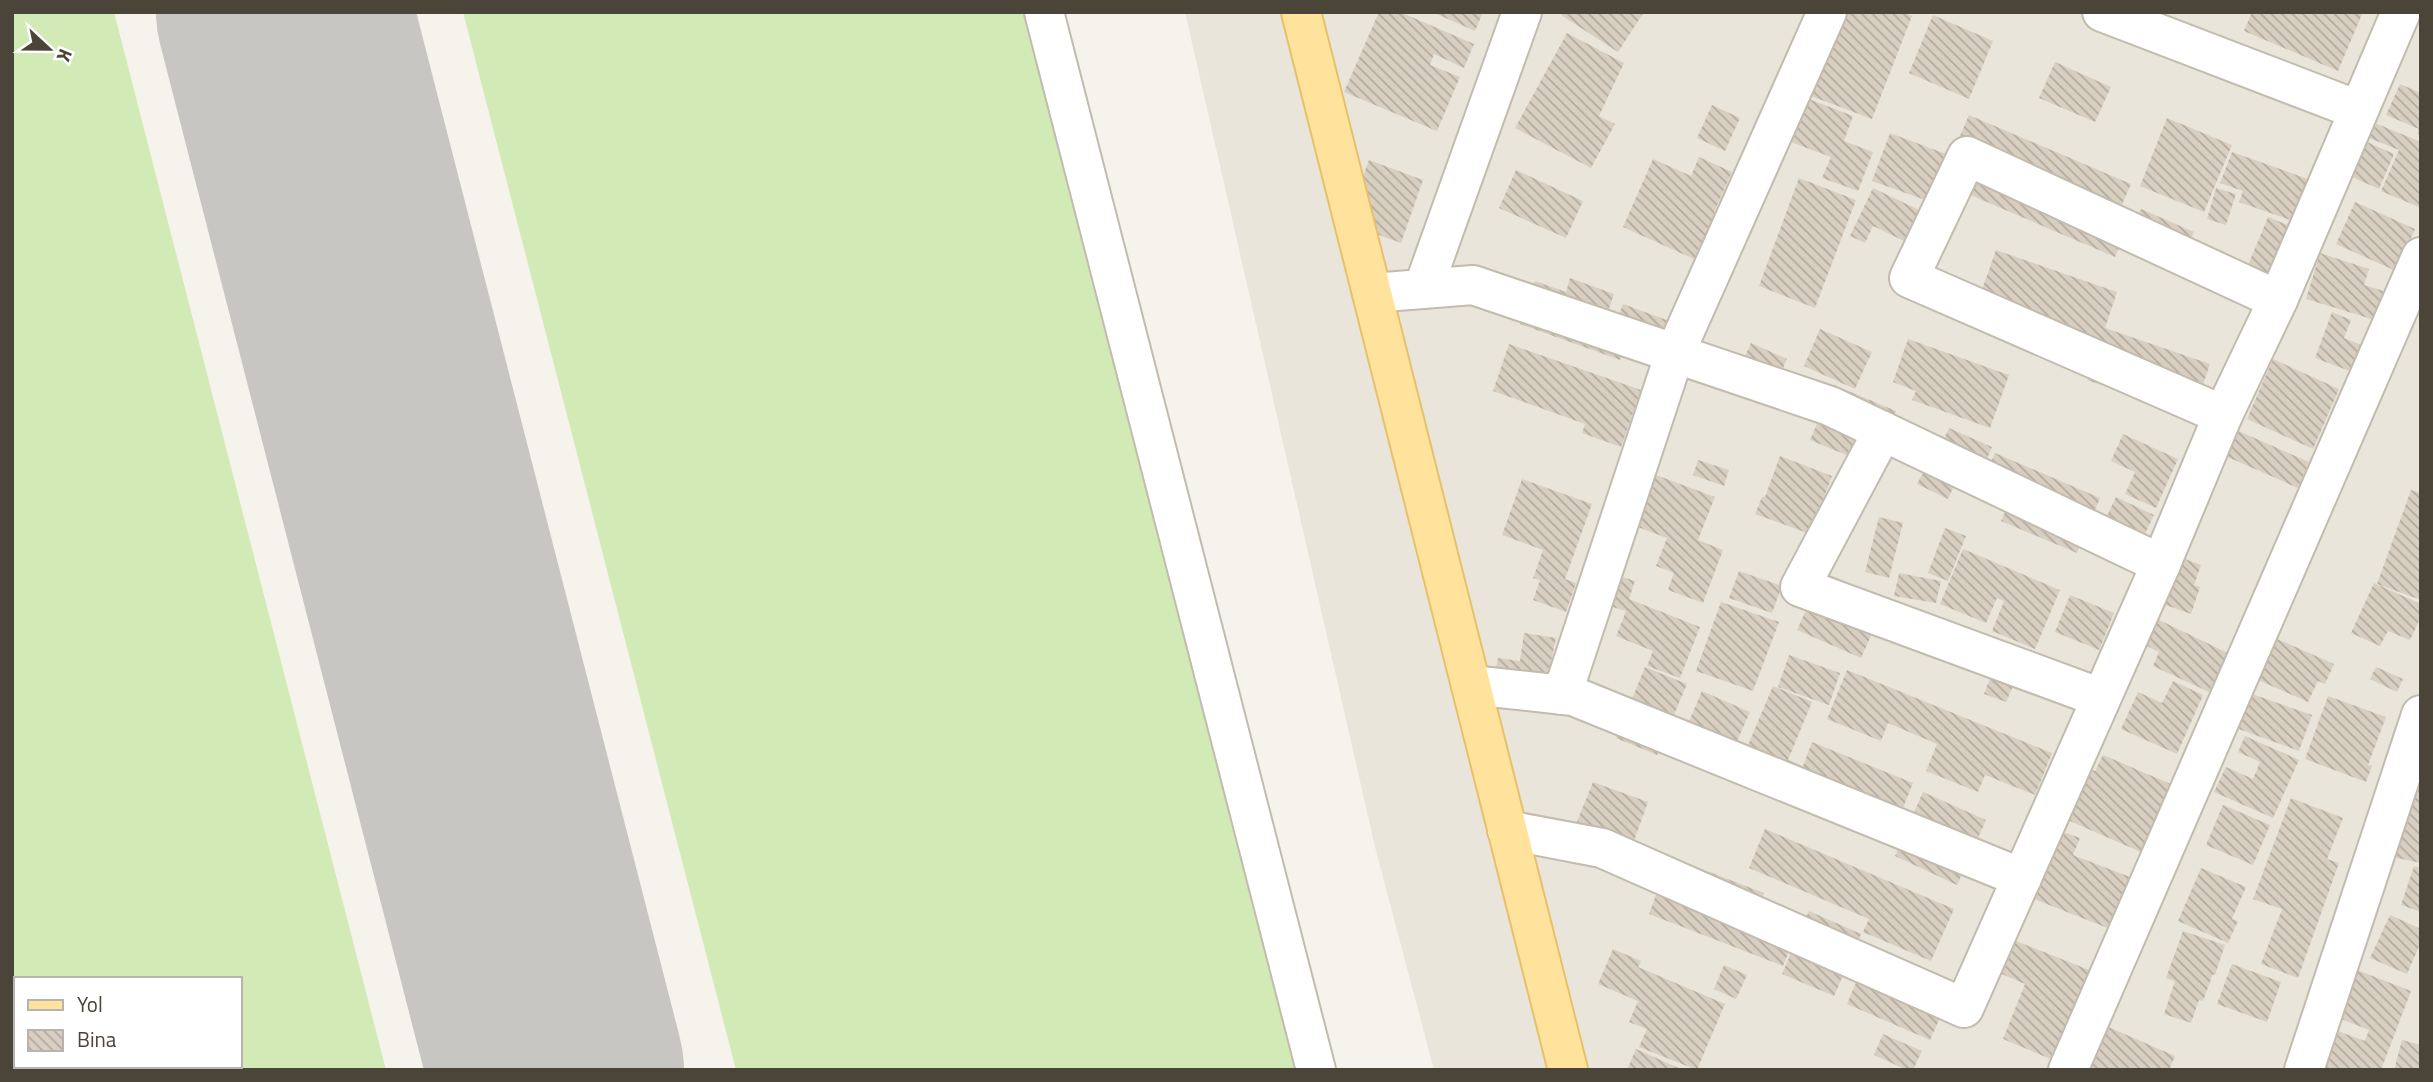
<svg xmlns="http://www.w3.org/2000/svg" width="2433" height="1082" font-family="'Titillium Web',sans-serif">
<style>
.residential{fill:#eae5da}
.grass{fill:#d2eab5;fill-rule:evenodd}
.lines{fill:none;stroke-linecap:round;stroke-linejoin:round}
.runway{stroke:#c8c6c3;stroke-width:256}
.building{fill:url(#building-back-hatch)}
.minor-casing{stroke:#c2bbae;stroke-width:42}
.major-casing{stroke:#e6c16a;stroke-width:42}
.minor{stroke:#fff;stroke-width:38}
.major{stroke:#ffe39c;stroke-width:38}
</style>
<defs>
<pattern id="building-back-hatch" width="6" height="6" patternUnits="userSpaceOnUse" patternTransform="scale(1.75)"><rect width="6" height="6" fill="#d8cfc1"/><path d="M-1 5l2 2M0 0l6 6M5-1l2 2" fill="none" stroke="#b1aa9e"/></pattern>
</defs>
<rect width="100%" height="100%" fill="#f6f3ec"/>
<path class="residential" d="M1185,12H2421V1070H1434L1375,847Z"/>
<g class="grass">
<path d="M12,12H114L386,1070H12ZM16,979H240V1066H16Z"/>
<path d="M463,12H1024L1300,1070H736Z"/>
</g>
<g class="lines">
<path class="runway" d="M284,12L556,1070"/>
</g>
<g class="building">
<path d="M1379,12H1400L1474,44L1464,68L1434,54L1430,65L1460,77L1437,131L1344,92Z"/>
<path d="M1432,12H1483L1475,31Z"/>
<path d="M1563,12H1644L1618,52L1561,15Z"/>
<path d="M1826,12H1902L1912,16L1872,119L1811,96Z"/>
<path d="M2252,12H2363L2338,71L2244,31Z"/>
<path d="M1933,15L1993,41L1969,99L1909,73Z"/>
<path d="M1567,33L1624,63L1599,116L1615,124L1591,168L1515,128Z"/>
<path d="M2055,62L2111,87L2095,122L2039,98Z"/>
<path d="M2400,84L2421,93V135L2417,134L2419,129L2386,115Z"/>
<path d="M1788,91L1853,116L1844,141L1873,152L1858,191L1822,178L1831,157L1772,135Z"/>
<path d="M1712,105L1740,118L1725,151L1697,138Z"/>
<path d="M1969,115L2131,184L2114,223L2127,229L2115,257L1940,182Z"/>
<path d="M2167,118L2232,145L2204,212L2140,186Z"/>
<path d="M2375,123L2421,142V208L2381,191L2399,150L2369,138Z"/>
<path d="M1890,133L1946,154L1928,201L1872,181Z"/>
<path d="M2367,142L2394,154L2379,189L2352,177Z"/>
<path d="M2232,152L2311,180L2296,222L2239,202L2243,191L2220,183Z"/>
<path d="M1699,157L1732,172L1714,212L1717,213L1696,260L1623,227L1653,159L1691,176Z"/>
<path d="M1369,160L1423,180L1401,243L1346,223Z"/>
<path d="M1516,170L1583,201L1566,238L1499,208Z"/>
<path d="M1799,178L1856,200L1815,308L1759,286Z"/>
<path d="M1873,188L1919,210L1904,241L1873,226L1865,243L1850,236Z"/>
<path d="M2216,188L2236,194L2226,225L2207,219Z"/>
<path d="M2355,202L2415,229L2396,271L2336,244Z"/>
<path d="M2141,209L2194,232L2176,271L2123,247Z"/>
<path d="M2268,217L2297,229L2277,277L2248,265Z"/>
<path d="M1996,250L2117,292L2105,328L2210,364L2192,417L2087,380L2094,357L1973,315Z"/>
<path d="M2320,253L2369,269L2364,285L2387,292L2378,321L2306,299Z"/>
<path d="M1570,278L1614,294L1607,314L1618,318L1623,304L1675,323L1662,360L1625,346L1620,360L1520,324L1535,281L1566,292Z"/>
<path d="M2332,312L2351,320L2344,338L2364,346L2355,373L2315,358Z"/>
<path d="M1820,329L1872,352L1855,389L1804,366Z"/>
<path d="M1908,339L2009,375L1990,428L1912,400L1916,391L1893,382Z"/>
<path d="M1751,343L1787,359L1771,395L1735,379Z"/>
<path d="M1509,344L1641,390L1621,447L1582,433L1585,424L1493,391Z"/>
<path d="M2273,359L2339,389L2313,449L2247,419Z"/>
<path d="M1834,385L1896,411L1873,466L1810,440Z"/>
<path d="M1949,428L1992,447L1980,475L1936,457Z"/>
<path d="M2234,429L2309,462L2298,488L2223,455Z"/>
<path d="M2123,434L2178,459L2156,508L2125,494L2135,472L2111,461Z"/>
<path d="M1995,453L2100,498L2077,553L2001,521L2010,501L1980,487Z"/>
<path d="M1780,456L1832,476L1810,534L1755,514L1762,497H1765Z"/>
<path d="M1698,460L1729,470L1724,486L1693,475Z"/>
<path d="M1928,463L1958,477L1948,499L1917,484Z"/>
<path d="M1656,475L1715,497L1698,540L1723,550L1703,603L1668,590L1674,573L1656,566L1667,538L1635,526Z"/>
<path d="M1522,479L1592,504L1565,579L1576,583L1566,612L1533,600L1540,580L1533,578L1543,550L1502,535Z"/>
<path d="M2411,490L2421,493V600L2377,584Z"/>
<path d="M2116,497L2154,515L2130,565L2092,547Z"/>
<path d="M1879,517L1903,523L1889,578L1865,572Z"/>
<path d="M1945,528L1966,536L1948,581L1928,573Z"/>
<path d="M1963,549L2060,590L2035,649L1992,631L2004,601L1997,598L1986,623L1940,604Z"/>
<path d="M2177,556L2201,565L2194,585L2200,587L2191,614L2160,603Z"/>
<path d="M1739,571L1782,586L1772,613L1729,598Z"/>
<path d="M1823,572L1887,600L1861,658L1797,630Z"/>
<path d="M1899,573L1941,581L1936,603L1894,596Z"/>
<path d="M1616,575L1635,581L1629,599L1700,627L1680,678L1647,666L1653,651L1616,636L1626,611L1606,605Z"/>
<path d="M2374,583L2421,604V617L2410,640L2388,631L2380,646L2351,633Z"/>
<path d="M2070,595L2114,613L2099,650L2055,632Z"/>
<path d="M1721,602L1779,622L1753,691L1696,671Z"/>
<path d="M2151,616L2228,653L2209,692L2153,666L2159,652L2139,642Z"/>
<path d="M1524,633L1556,638L1545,690L1494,681L1498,658L1520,661Z"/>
<path d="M2275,638L2334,664L2325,684L2318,681L2308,702L2256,679Z"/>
<path d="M1789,655L1840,673L1829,705L1778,687Z"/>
<path d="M1995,666L2018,675L2006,702L1984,694Z"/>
<path d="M1645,667L1687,684L1657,755L1616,738Z"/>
<path d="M2376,667L2403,679L2397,692L2370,679Z"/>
<path d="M1847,670L2052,753L2035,795L1985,775L1978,792L1926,771L1937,744L1888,723L1881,741L1827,719Z"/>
<path d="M2173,681L2203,695L2177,754L2121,729L2138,692L2162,703Z"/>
<path d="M1773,686L1812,702L1788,760L1803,766L1812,742L1913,783L1888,845L1786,803L1743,757Z"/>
<path d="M1702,691L1750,712L1725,768L1678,747Z"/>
<path d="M2249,693L2312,715L2299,751L2236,728Z"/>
<path d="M2328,696L2386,717L2368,765L2372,766L2366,782L2305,759Z"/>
<path d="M2245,736L2299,760L2273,818L2214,792L2226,767L2253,779L2260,762L2238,752Z"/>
<path d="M2103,755L2173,785L2143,853L2063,818L2085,767L2095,771Z"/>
<path d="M2421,758V863L2378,854Z"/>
<path d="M1593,782L1648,802L1623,871L1565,851Z"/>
<path d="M1923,792L1986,820L1957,885L1895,856Z"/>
<path d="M2291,798L2343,818L2327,859L2339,863L2298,978L2261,964L2282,909L2253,899Z"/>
<path d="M2223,805L2270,825L2253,865L2206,845Z"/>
<path d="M1765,829L1954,909L1931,961L1863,932L1869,919L1749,868Z"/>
<path d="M2055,829L2080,838L2073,855L2130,877L2110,929L2029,897Z"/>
<path d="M1686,863L1764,893L1761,900L1802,917L1783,966L1649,914L1660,884L1676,889Z"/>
<path d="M2414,866L2421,868V912L2401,905Z"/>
<path d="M2201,868L2246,887L2232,919L2238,921L2228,943L2178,921Z"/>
<path d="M1809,911L1861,934L1834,996L1782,974Z"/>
<path d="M2390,915L2421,929V942L2407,974L2370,958Z"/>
<path d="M2183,931L2225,945L2215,975L2213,974L2203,1001L2199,1000L2191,1023L2164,1014L2175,981L2166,978Z"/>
<path d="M2011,939L2094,972L2058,1062L2003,1039L2025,984L1997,972Z"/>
<path d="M1613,949L1641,961L1638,967L1725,1004L1697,1070L1639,1047L1647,1029L1629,1022L1638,1001L1598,984Z"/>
<path d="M1870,949L1954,987L1930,1040L1847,1004Z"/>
<path d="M2339,963L2411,991L2381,1070H2310L2327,1027L2365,1041L2369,1030L2341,1019L2347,1004L2326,996Z"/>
<path d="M2232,964L2281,982L2267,1022L2217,1004Z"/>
<path d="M1724,965L1747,975L1736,999L1714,989Z"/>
<path d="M2106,1026L2175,1056L2169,1070H2087Z"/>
<path d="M1883,1034L1922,1051L1913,1070H1907L1874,1055Z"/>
<path d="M2402,1040L2421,1045V1070H2394Z"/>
<path d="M1636,1049L1683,1070H1627Z"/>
</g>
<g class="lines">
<g class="minor-casing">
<g id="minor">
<path d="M1044,12L1316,1070"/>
<path d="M2102,12L2358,110"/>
<path d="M1423,289L1522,12"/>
<path d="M1372,293L1473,285L1830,406L2161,564L1964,1008L1602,848L1507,830"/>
<path d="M2223,415L1909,278L1967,156L2278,300"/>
<path d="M1883,431L1800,587L2101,698"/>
<path d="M2161,564L2223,415L2278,300L2401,12"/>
<path d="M1471,685L1573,696L2022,878"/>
<path d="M1562,695L1675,353L1827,12"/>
<path d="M2068,1070L2421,257"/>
<path d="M2304,1070L2421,715"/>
</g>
</g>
<g class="major-casing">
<path id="major" d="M1301,12L1568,1070"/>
</g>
<use href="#minor" class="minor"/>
<use href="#major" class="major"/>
</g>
<rect width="2433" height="1082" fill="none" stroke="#4b4439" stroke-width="28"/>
<rect x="14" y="977" width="228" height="91" fill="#ffffff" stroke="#b7b4b0" stroke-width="2"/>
<rect x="28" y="1000" width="35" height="10" fill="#ffe39c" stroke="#b7b4b0" stroke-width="2"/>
<text x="77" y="1012" font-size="21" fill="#4b4439">Yol</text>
<rect x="28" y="1030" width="35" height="21" fill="url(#building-back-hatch)" stroke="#b7b4b0" stroke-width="2"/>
<text x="77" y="1047" font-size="21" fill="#4b4439">Bina</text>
<g transform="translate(49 49) rotate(112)" stroke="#ffffff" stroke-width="5" paint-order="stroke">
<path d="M0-5L12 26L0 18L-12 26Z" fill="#4b4439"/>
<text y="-10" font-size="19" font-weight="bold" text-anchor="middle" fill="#4b4439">K</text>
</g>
</svg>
